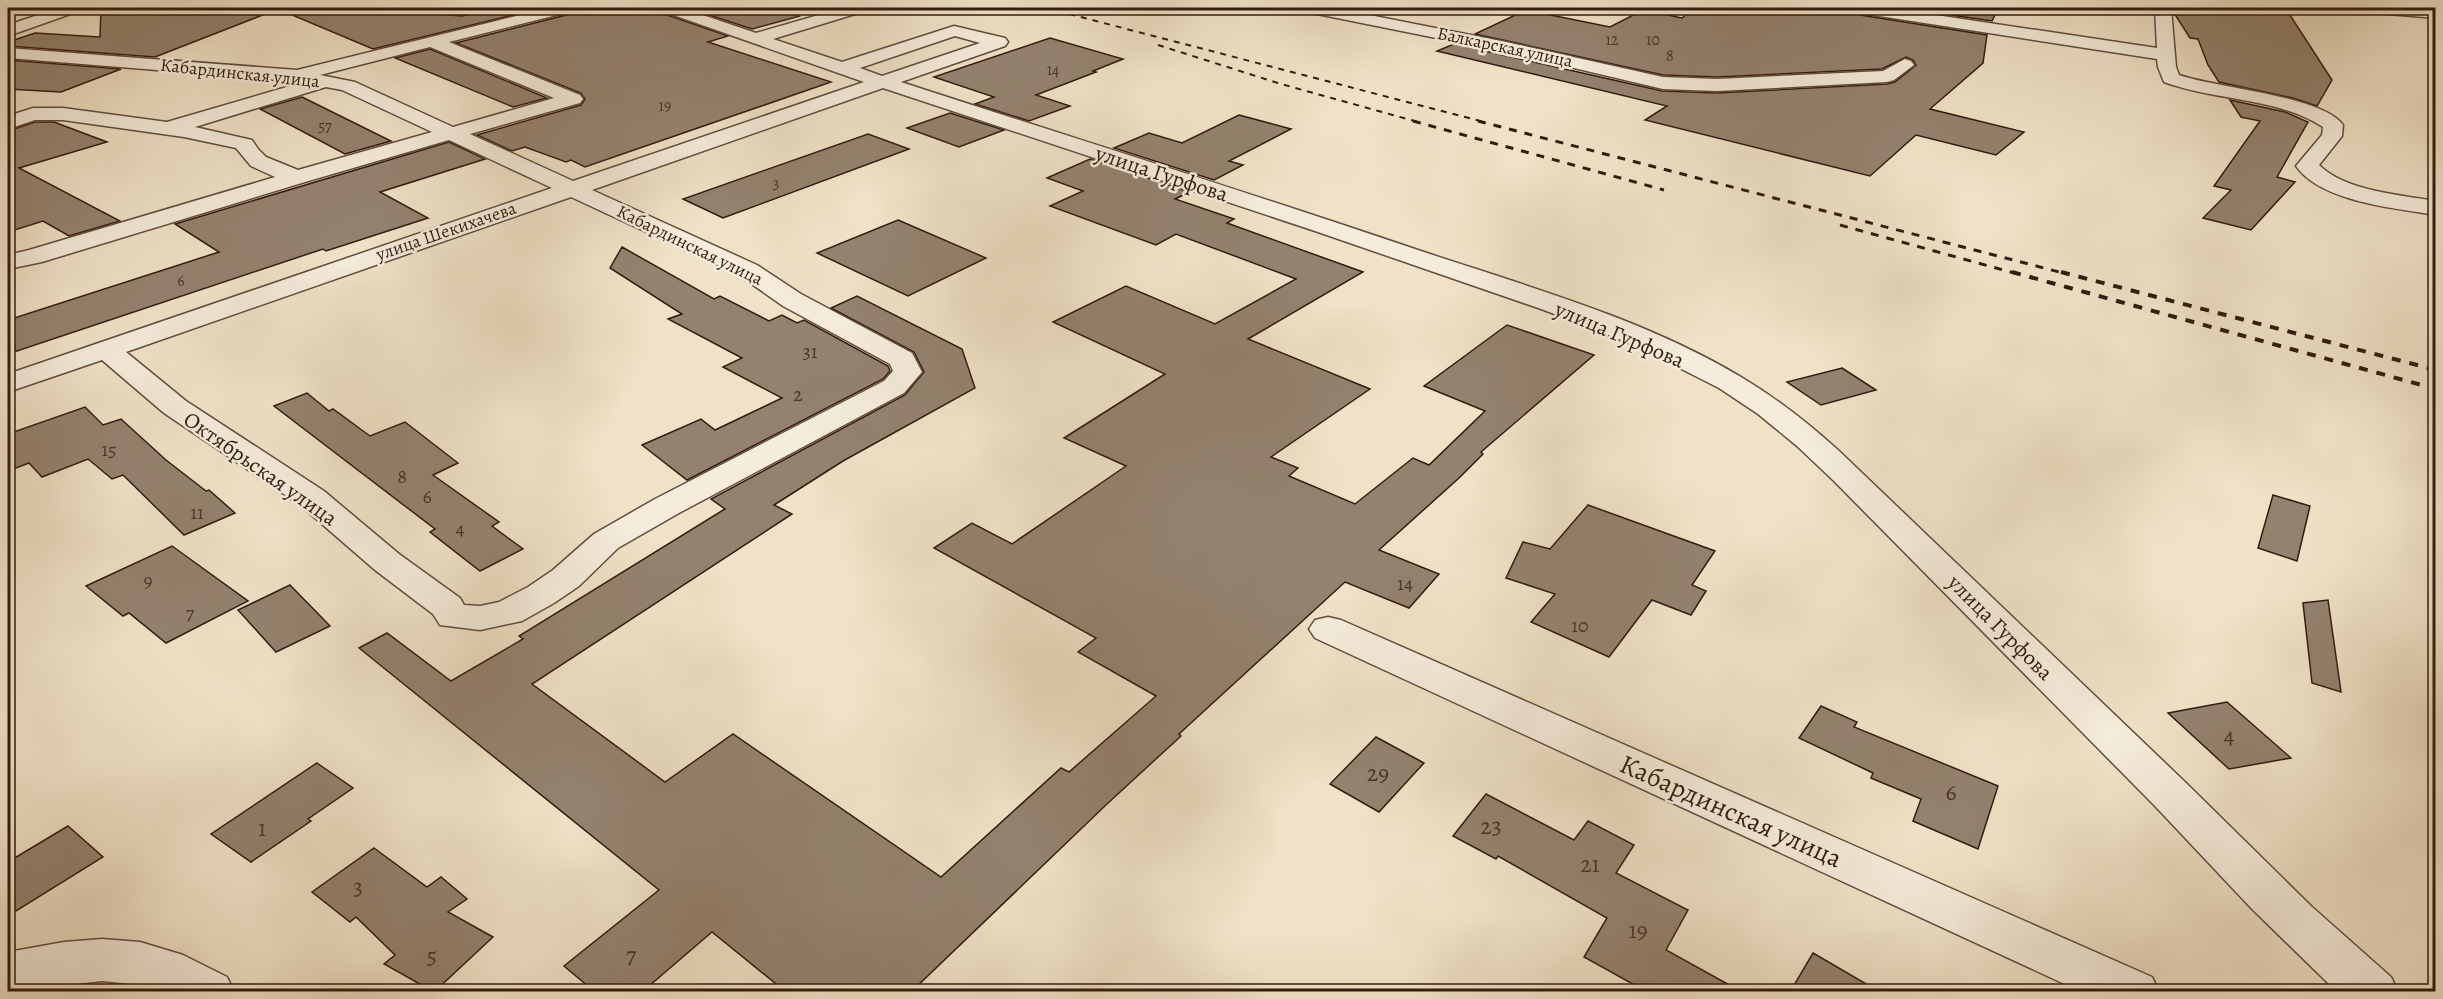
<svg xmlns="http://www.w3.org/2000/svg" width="2443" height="999" font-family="Alegreya,serif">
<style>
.building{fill:#94826f;stroke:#311b0f;stroke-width:1.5}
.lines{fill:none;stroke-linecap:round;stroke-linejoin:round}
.minor-casing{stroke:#614d3d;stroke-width:3}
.minor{fill:#f5ecdb;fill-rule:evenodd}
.rail-far2{stroke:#311b0f;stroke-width:2;stroke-dasharray:6 6;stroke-linecap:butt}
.rail-far1{stroke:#311b0f;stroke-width:3;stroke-dasharray:8 8;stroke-linecap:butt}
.rail{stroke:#311b0f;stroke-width:4;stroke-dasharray:9 9;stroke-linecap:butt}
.labels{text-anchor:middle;stroke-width:5;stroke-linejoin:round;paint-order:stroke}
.far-number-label{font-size:16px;fill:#4a3527}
.far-street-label{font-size:18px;fill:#311b0f;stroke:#f5ecdb}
.number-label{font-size:20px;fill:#4a3527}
.street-label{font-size:22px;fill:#311b0f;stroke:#f5ecdb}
.near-number-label{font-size:24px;fill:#4a3527}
.near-street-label{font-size:27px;fill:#311b0f;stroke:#f5ecdb}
</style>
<rect width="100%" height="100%" fill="#f0e2c7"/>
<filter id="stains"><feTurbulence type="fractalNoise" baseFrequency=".00333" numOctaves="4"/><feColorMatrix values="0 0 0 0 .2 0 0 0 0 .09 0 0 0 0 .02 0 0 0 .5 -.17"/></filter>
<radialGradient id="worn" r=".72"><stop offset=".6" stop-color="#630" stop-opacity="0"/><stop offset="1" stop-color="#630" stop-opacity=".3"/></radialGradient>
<g class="building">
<path d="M101,8H361L462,16L496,8H542L373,49L278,9L155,57L8,46V42L35,33L100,37Z"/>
<path d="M577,8H658L661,13L728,36L708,42L831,82L585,167L571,160L566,162L525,147L512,151L477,135L581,105L585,99L581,93L456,43L574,13Z"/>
<path d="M688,8H799L800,16L752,29Z"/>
<path d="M1694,8H1850L1860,15L1987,35L1983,63L1930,109L2024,132L1996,155L1916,135L1870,176L1645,120L1667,106L1437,51L1454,44L1662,91L1717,93L1887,84L1895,82L1916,65L1913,60L1906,57L1882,69L1717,77L1663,75L1475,34L1526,10L1610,27L1643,10L1682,18Z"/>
<path d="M1901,8H1982L1980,11L1996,13L1992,21Z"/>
<path d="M2173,8H2269L2270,10L2288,12L2332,80L2317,106L2293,98L2219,82L2208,65L2198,39L2190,38L2174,13Z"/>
<path d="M1050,38L1123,59L1093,71L1096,72L1036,95L1070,106L1029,121L975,104L994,97L934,77Z"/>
<path d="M430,49L547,98L513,107L395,58Z"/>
<path d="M8,60L121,69L61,92L8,89Z"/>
<path d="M302,97L391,141L345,154L260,109Z"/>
<path d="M2230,100L2285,112L2308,122L2277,177L2295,182L2251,230L2203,218L2231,190L2214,186L2260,121L2241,117Z"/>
<path d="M950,113L1004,130L959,147L907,128Z"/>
<path d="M1239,115L1291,129L1229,161L1243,165L1214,180L1114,148L1149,133L1182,143Z"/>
<path d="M35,122H54L107,142L19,168L120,221L69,236L43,221L8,232V131Z"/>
<path d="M868,134L909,149L723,218L683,199Z"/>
<path d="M449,142L485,159L380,192L428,218L326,251L323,249L8,354V320L219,252L175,224Z"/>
<path d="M1090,159L1190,192L1175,199L1234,219L1227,223L1363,272L1248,339L1370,389L1271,457L1298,468L1289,476L1355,504L1413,458L1429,465L1485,411L1424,386L1507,325L1594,355L1481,452L1483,454L1459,478L1379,550L1439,574L1409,608L1345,582L1179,734L1181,736L1107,804L911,992H786L712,932L642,992H595L564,966L659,890L359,648L387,633L451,681L523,639L519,636L725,509L711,499L905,395L924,372L914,352L831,308L857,296L962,349L975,388L843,461L774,505L792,514L532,684L665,782L733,734L941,877L1061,768L1069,772L1156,696L1078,652L1096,638L934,548L972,523L1012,544L1126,466L1064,438L1165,374L1053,322L1126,286L1215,324L1296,279L1176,234L1156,245L1050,206L1083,191L1047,178Z"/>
<path d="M898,220L986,258L908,296L817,253Z"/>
<path d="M622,247L714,299L720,296L769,321L782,315L797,323L804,320L888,366L890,371L883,379L687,480L642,445L701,419L715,430L782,398L723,367L742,358L668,319L682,314L610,268Z"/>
<path d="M1842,368L1876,390L1821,405L1787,382Z"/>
<path d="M307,393L329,411L333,409L370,436L405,422L458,463L433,475L499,522L492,526L523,549L480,571L430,532L435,529L274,406Z"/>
<path d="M85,407L103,425L121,419L166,460L206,491L209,490L235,513L184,535L123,475L112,479L88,459L42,477L29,463L8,471V434Z"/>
<path d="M2273,495L2310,506L2297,561L2258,548Z"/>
<path d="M1588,505L1715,551L1692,585L1706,591L1691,615L1652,600L1609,657L1531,622L1555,594L1506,578L1523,542L1550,549Z"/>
<path d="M172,546L248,601L166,643L129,613L123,616L86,586Z"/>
<path d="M290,585L330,626L276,652L238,610Z"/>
<path d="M2328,600L2341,692L2312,683L2303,603Z"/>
<path d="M2227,702L2291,758L2229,769L2168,713Z"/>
<path d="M1821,706L1857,722L1854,727L1998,786L1978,849L1913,821L1921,799L1871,778L1873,773L1799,738Z"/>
<path d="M1376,737L1424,763L1379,812L1330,784Z"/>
<path d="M317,763L353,788L308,819L311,821L251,862L211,834Z"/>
<path d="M1486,794L1574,840L1588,821L1634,845L1616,873L1688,910L1666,950L1742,992H1647L1584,957L1607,918L1498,856L1496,859L1453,836Z"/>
<path d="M68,826L103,857L8,916V862Z"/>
<path d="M374,848L427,887L441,877L467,899L448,912L493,937L434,992L384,964L395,955L356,917L350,922L312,892Z"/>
<path d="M1813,953L1880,992H1790Z"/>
</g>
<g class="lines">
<g class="minor-casing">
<g id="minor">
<path d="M59,8H81L79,11L8,36V25Z"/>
<path d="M549,8H575L573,11L449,42L580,95L583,99L580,103L470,134L573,181L864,82L662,11L660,8H682L756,33L843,8H867L865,11L773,39L842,62L954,26L1005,38L1008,42L1005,46L901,82C1070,137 1241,190 1409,247C1521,285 1639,316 1741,377C1776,398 1808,423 1838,450L2185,782L2311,906L2391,977L2398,992H2337L2329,984L2252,909L2155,806L1834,481L1797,446L1758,414L1719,388L1634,345L1544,310L1315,231L883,88L592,190L757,265L801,294L912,353L922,372L904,393L679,513L618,548L579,586L554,603L522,621L480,630L440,625L433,614L375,570L300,505L164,413L102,360L8,392V374L552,188L449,140L305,182L42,262L8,269V255L29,250L275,177L251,166L236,148L184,137L63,120H35L8,129V116L33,108H63L167,122L304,82L8,58V48L297,70ZM955,36L980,43L882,76L860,68ZM430,47L554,98L453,127L355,82L320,75ZM326,87L342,90L432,132L298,170L266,157L258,149L252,140L195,127ZM571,197L739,275L783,306L890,364L893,371L884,381L655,499L594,534L553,570L528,587L499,602L480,606L464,605L460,598L399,554L324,491L186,401L126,352Z"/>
<path d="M1304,8H1334L1506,42L1663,77L1717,79L1883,71L1905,59L1911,61L1914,65L1894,80L1887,82L1717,91L1663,89L1506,52L1312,13Z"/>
<path d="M1852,8H1889L2157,48L2155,8H2171L2176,67L2179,75C2216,88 2323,96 2343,125L2342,136L2319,165C2345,191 2401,195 2436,201V215C2395,208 2321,202 2296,166L2322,135L2323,127C2277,97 2215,101 2164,82L2158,67L2157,59L1860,13Z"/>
<path d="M2368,8H2436V18L2376,13Z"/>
<path d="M1328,617L1341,620L2152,977L2159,992H2082L1315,638L1309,629L1315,620Z"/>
<path d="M102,939L140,942L183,955L227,977L234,992H162L140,985L102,981L8,992V952L64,942Z"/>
</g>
</g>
<use href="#minor" class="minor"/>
<g class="rail-far2">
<path d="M1046,8L1484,122"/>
<path d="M1158,45L1281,84L1418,122"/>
</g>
<g class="rail-far1">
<path d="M1413,121L1664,190"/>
<path d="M1478,121L2067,274"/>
<path d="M1840,225L2018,274"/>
</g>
<g class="rail">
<path d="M2012,272L2436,389"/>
<path d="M2061,272L2436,370"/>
</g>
</g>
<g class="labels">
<g class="far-number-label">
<text x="1612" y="45">12</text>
<text x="1653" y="45">10</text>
<text x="1670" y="61">8</text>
<text x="1053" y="75">14</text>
<text x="665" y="111">19</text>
<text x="325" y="131">57</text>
<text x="776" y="188">3</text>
<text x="181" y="286">6</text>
</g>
<g class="far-street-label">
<text transform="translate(1505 47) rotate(12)" y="6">Балкарская улица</text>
<text transform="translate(240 73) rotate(6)" y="6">Кабардинская улица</text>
<text transform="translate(446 231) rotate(-19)" y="6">улица Шекихачева</text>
<text transform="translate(690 245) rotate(26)" y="6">Кабардинская улица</text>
</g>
<g class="number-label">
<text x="810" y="358">31</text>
<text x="798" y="401">2</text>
<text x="109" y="456">15</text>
<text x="402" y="483">8</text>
<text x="427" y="503">6</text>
<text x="197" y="519">11</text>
<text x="460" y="535">4</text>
<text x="148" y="587">9</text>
<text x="1405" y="590">14</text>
<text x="190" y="619">7</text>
<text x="1580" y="632">10</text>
</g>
<g class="street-label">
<text transform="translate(1162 173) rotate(18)" y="8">улица Гурфова</text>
<text transform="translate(1620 334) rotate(23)" y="8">улица Гурфова</text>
<text transform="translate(261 468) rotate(35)" y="8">Октябрьская улица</text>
<text transform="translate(2001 627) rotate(45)" y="8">улица Гурфова</text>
</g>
<g class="near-number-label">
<text x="2229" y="743">4</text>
<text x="1378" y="781">29</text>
<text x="1951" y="800">6</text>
<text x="1491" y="834">23</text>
<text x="262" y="836">1</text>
<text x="1590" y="872">21</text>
<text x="358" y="895">3</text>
<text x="1638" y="938">19</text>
<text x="631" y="963">7</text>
<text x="432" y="964">5</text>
</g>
<g class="near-street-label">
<text transform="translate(1731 811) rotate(24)" y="9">Кабардинская улица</text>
</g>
</g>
<rect width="2443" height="999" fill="none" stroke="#f0e2c7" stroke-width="30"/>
<rect x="9" y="9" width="2425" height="981" fill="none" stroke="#311b0f" stroke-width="3"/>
<rect x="15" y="15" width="2413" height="969" fill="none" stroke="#311b0f" stroke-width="1.5"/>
<rect width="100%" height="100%" filter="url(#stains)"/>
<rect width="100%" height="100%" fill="url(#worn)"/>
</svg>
